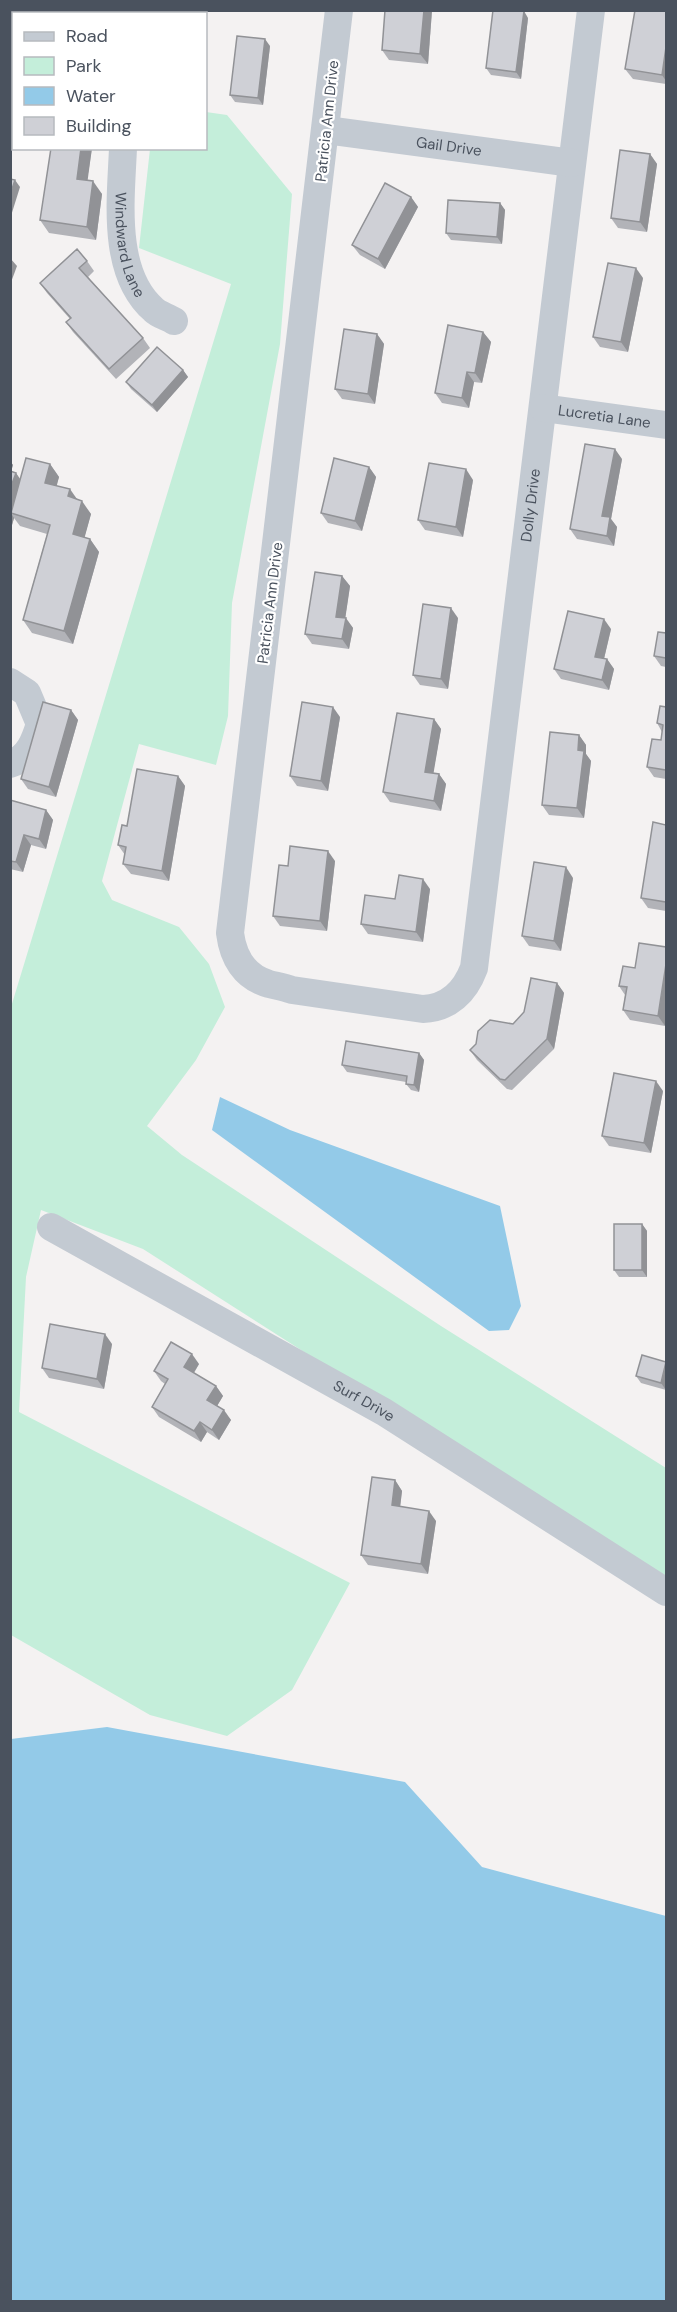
<svg xmlns="http://www.w3.org/2000/svg" width="677" height="2312" font-family="'DM Sans',sans-serif">
<style>
.green{fill:#c4eeda}
.water{fill:#93cae8}
.lines{fill:none;stroke-linecap:round;stroke-linejoin:round}
.minor{stroke:#c3cad2;stroke-width:28}
.wall{fill:#b2b3b8}
.shaded-wall{fill:#919296}
.building{fill:#cfd0d6;stroke:#919296;stroke-width:1.5}
.labels{text-anchor:middle;stroke-width:4.5;stroke-linejoin:round;paint-order:stroke}
.street-label{font-size:15px;fill:#4a525e;stroke:#fff}
</style>
<rect width="100%" height="100%" fill="#f4f2f2"/>
<path class="green" d="M206,112L227,115L292,194L280,344L232,603L228,716L216,765L139,744L102,881L112,900L179,927L209,964L225,1007L196,1060L147,1126L182,1155L441,1326L666,1468V1583L143,1249L41,1210L26,1277L19,1412L350,1583L292,1690L227,1736L150,1715L11,1635V1007L231,284L139,248L150,149L206,148Z"/>
<g class="water">
<path d="M220,1097L290,1130L500,1206L521,1306L509,1330L489,1331L212,1130Z"/>
<path d="M107,1727L405,1782L482,1867L666,1916V2301H11V1739Z"/>
</g>
<g class="lines">
<g class="minor">
<path id="s1" d="M339,10L230,933C233,957 244,977 269,984C277,986 284,987 292,990L423,1009C449,1008 465,992 474,968L591,10"/>
<path d="M10,24H14"/>
<path id="s2" d="M326,130L572,163"/>
<path id="s3" d="M123,148C121,198 111,273 154,310C159,315 168,317 174,321"/>
<path id="s4" d="M543,408L666,425"/>
<path d="M10,682L27,693L40,724C35,740 29,758 10,764"/>
<path id="s5" d="M51,1227L384,1412L666,1592"/>
</g>
</g>
<g class="wall">
<path d="M385,10H432L428,64L389,60L382,50Z"/>
<path d="M666,10V84L633,79L625,69Z"/>
<path d="M528,18L521,79L491,75L486,68Z"/>
<path d="M270,46L263,105L235,102L230,95Z"/>
<path d="M51,148H92L87,180L102,194L96,240L49,233L40,220Z"/>
<path d="M650,154L657,164L647,232L618,228L611,218Z"/>
<path d="M411,197L418,207L385,269L360,255L352,245Z"/>
<path d="M500,203L505,210L502,244L451,240L446,233Z"/>
<path d="M87,261L94,271L88,277L143,338L150,348L116,379L73,332L66,322L70,319L47,293L40,283Z"/>
<path d="M643,278L628,352L600,347L593,337Z"/>
<path d="M483,332L491,342L482,383L474,382L469,408L442,403L435,393Z"/>
<path d="M377,334L384,344L375,404L342,399L335,389Z"/>
<path d="M183,370L188,377L157,412L131,389L126,382Z"/>
<path d="M622,459L611,519L617,527L614,546L577,539L570,529Z"/>
<path d="M10,461L13,465L11,472L16,473L20,480L50,464L59,477L56,486L76,499L91,514L84,538L90,539L99,552L73,644L32,633L23,620L47,534L20,526L14,518L12,525H10Z"/>
<path d="M369,467L376,477L362,531L328,523L321,513Z"/>
<path d="M473,480L463,537L425,530L418,520Z"/>
<path d="M342,576L350,586L345,618L353,628L349,649L312,644L305,634Z"/>
<path d="M458,618L448,689L420,685L413,675Z"/>
<path d="M611,629L604,659H607L614,669L609,690L561,679L554,669Z"/>
<path d="M666,633V667L661,666L654,656Z"/>
<path d="M666,707V779L654,777L647,767L661,740L662,732L657,723Z"/>
<path d="M71,710L78,720L56,797L28,789L21,779Z"/>
<path d="M340,717L328,791L297,786L290,776Z"/>
<path d="M434,719L441,729L433,773L439,774L446,784L441,811L390,802L383,792Z"/>
<path d="M579,735L586,745V754L591,761L584,818L549,815L542,805Z"/>
<path d="M178,776L185,786L169,881L131,874L123,864L125,855L118,845L127,826Z"/>
<path d="M10,800L46,810L53,820L46,849L31,845L23,872L10,869Z"/>
<path d="M666,825V911L648,908L641,898Z"/>
<path d="M335,861L327,931L280,926L273,916L288,866Z"/>
<path d="M573,878L561,951L529,946L522,936Z"/>
<path d="M430,889L423,942L368,934L361,924L395,899Z"/>
<path d="M635,968L665,1026L630,1020L623,1010L625,995L619,986Z"/>
<path d="M557,983L564,993L554,1049L512,1090L507,1089L477,1060L470,1050L513,1024Z"/>
<path d="M419,1053L424,1060L419,1092L411,1090L406,1084V1082L347,1072L342,1065Z"/>
<path d="M663,1091L651,1153L609,1146L602,1136Z"/>
<path d="M642,1224L647,1231V1277H619L614,1270Z"/>
<path d="M112,1344L104,1389L49,1378L42,1368Z"/>
<path d="M666,1362V1390L641,1383L636,1376Z"/>
<path d="M199,1364L194,1373L216,1386L223,1396L217,1406L231,1420L219,1440L207,1432L201,1442L159,1417L152,1407L165,1384L161,1381L154,1371Z"/>
<path d="M395,1480L402,1491L400,1507L436,1521L428,1574L368,1565L361,1555Z"/>
</g>
<g class="shaded-wall">
<path d="M136,10H144L143,14H136Z"/>
<path d="M424,10H432L428,64L420,54Z"/>
<path d="M524,11L528,18L521,79L516,72Z"/>
<path d="M265,39L270,46L263,105L258,98Z"/>
<path d="M666,47V81L662,75Z"/>
<path d="M81,148H92L86,192L77,179Z"/>
<path d="M650,154L657,164L647,232L640,222Z"/>
<path d="M15,180L20,187L10,219V195Z"/>
<path d="M93,181L102,194L96,240L87,227Z"/>
<path d="M411,197L418,207L385,269L378,259Z"/>
<path d="M500,203L505,210L502,244L497,237Z"/>
<path d="M10,258L17,266L10,285Z"/>
<path d="M636,268L643,278L628,352L621,342Z"/>
<path d="M483,332L491,342L482,383L475,373Z"/>
<path d="M377,334L384,344L375,404L368,394Z"/>
<path d="M183,370L188,377L157,412L152,405Z"/>
<path d="M467,372L474,382L469,408L462,398Z"/>
<path d="M615,449L622,459L611,519L617,527L614,546L607,536L602,516Z"/>
<path d="M10,461L13,465L10,474Z"/>
<path d="M50,464L59,477L54,496L45,483Z"/>
<path d="M369,467L376,477L362,531L355,521Z"/>
<path d="M466,469L473,480L463,537L456,527Z"/>
<path d="M16,473L25,486L11,513L14,518L12,525L10,524V489Z"/>
<path d="M70,489L79,502L68,496Z"/>
<path d="M82,501L91,514L82,547L73,534Z"/>
<path d="M90,539L99,552L73,644L64,631Z"/>
<path d="M342,576L350,586L344,627L336,617Z"/>
<path d="M451,608L458,618L448,689L441,679Z"/>
<path d="M346,618L353,628L349,649L342,639Z"/>
<path d="M604,619L611,629L602,667L595,657Z"/>
<path d="M607,659L614,669L609,690L602,680Z"/>
<path d="M333,707L340,717L328,791L321,781Z"/>
<path d="M71,710L78,720L56,797L49,787Z"/>
<path d="M434,719L441,729L432,782L425,772Z"/>
<path d="M579,735L586,745V754L591,761L584,818L577,808L578,750Z"/>
<path d="M439,774L446,784L441,811L434,801Z"/>
<path d="M178,776L185,786L169,881L162,871Z"/>
<path d="M46,810L53,820L46,849L39,839Z"/>
<path d="M24,835L31,845L23,872L16,862Z"/>
<path d="M328,851L335,861L327,931L320,921Z"/>
<path d="M566,867L573,878L561,951L554,941Z"/>
<path d="M423,879L430,889L423,942L416,932Z"/>
<path d="M666,964V1018L665,1026L658,1016Z"/>
<path d="M557,983L564,993L554,1049L547,1039Z"/>
<path d="M419,1053L424,1060L419,1092L414,1085Z"/>
<path d="M656,1081L663,1091L651,1153L644,1143Z"/>
<path d="M642,1224L647,1231V1277L642,1270Z"/>
<path d="M105,1334L112,1344L104,1389L97,1379Z"/>
<path d="M192,1354L199,1364L191,1377L184,1367Z"/>
<path d="M666,1364V1390L661,1383Z"/>
<path d="M216,1386L223,1396L214,1411L207,1400Z"/>
<path d="M224,1410L231,1420L219,1440L212,1430Z"/>
<path d="M200,1422L207,1432L201,1442L194,1431Z"/>
<path d="M395,1480L402,1491L399,1516L392,1505Z"/>
<path d="M429,1511L436,1521L428,1574L421,1564Z"/>
</g>
<g class="building">
<path d="M91,10H136V14L91,13Z"/>
<path d="M385,10H424L420,54L382,50Z"/>
<path d="M493,10L524,11L516,72L486,68Z"/>
<path d="M635,10H666V47L662,75L625,69Z"/>
<path d="M237,36L265,39L258,98L230,95Z"/>
<path d="M51,148H81L77,179L93,181L87,227L40,220Z"/>
<path d="M620,150L650,154L640,222L611,218Z"/>
<path d="M10,179L15,180L10,195Z"/>
<path d="M385,183L411,197L378,259L352,245Z"/>
<path d="M448,200L500,203L497,237L446,233Z"/>
<path d="M77,249L87,261L79,268L143,338L109,369L66,322L71,318L40,283Z"/>
<path d="M608,263L636,268L621,342L593,337Z"/>
<path d="M448,325L483,332L475,373L467,372L462,398L435,393Z"/>
<path d="M344,329L377,334L368,394L335,389Z"/>
<path d="M157,347L183,370L152,405L126,382Z"/>
<path d="M585,444L615,449L602,516L610,517L607,536L570,529Z"/>
<path d="M26,458L50,464L45,483L70,489L68,496L82,501L73,534L90,539L64,631L23,620L50,525L11,513Z"/>
<path d="M334,458L369,467L355,521L321,513Z"/>
<path d="M429,463L466,469L456,527L418,520Z"/>
<path d="M10,471L16,473L10,489Z"/>
<path d="M315,572L342,576L336,617L346,618L342,639L305,634Z"/>
<path d="M423,604L451,608L441,679L413,675Z"/>
<path d="M568,611L604,619L595,657L607,659L602,680L554,669Z"/>
<path d="M658,632L666,633V658L654,656Z"/>
<path d="M43,702L71,710L49,787L21,779Z"/>
<path d="M302,702L333,707L321,781L290,776Z"/>
<path d="M660,706L666,707V770L647,767L652,739L661,740L663,725L657,723Z"/>
<path d="M397,713L434,719L425,772L439,774L434,801L383,792Z"/>
<path d="M550,732L579,735L578,750L584,751L577,808L542,805Z"/>
<path d="M137,769L178,776L162,871L123,864L126,847L118,845L122,825L127,826Z"/>
<path d="M10,800L46,810L39,839L24,835L16,862L10,861Z"/>
<path d="M653,822L666,825V902L641,898Z"/>
<path d="M290,846L328,851L320,921L273,916L279,865L288,866Z"/>
<path d="M534,862L566,867L554,941L522,936Z"/>
<path d="M399,875L423,879L416,932L361,924L365,895L395,899Z"/>
<path d="M639,943L666,947V964L658,1016L623,1010L627,987L619,986L623,966L635,968Z"/>
<path d="M531,978L557,983L547,1039L505,1080L500,1079L470,1050L476,1044L478,1031L490,1020L513,1024L524,1012Z"/>
<path d="M346,1041L419,1053L414,1085L406,1084L407,1076L342,1065Z"/>
<path d="M614,1073L656,1081L644,1143L602,1136Z"/>
<rect x="614" y="1224" width="28" height="46"/>
<path d="M50,1324L105,1334L97,1379L42,1368Z"/>
<path d="M171,1342L192,1354L184,1367L216,1386L207,1400L224,1410L212,1430L200,1422L194,1431L152,1407L168,1379L154,1371Z"/>
<path d="M642,1355L666,1362L661,1383L636,1376Z"/>
<path d="M372,1477L395,1480L392,1505L429,1511L421,1564L361,1555Z"/>
</g>
<g class="labels">
<g class="street-label">
<text transform="translate(327 121) rotate(-84)" y="5">Patricia Ann Drive</text>
<text dy="5" stroke="none"><textPath href="#s2" startOffset="124">Gail Drive</textPath></text>
<text dy="5" stroke="none"><textPath href="#s3" startOffset="98">Windward Lane</textPath></text>
<text dy="5" stroke="none"><textPath href="#s4" startOffset="62">Lucretia Lane</textPath></text>
<text dy="5" stroke="none"><textPath href="#s1" startOffset="1690">Dolly Drive</textPath></text>
<text transform="translate(270 603) rotate(-83)" y="5">Patricia Ann Drive</text>
<text dy="5" stroke="none"><textPath href="#s5" startOffset="358">Surf Drive</textPath></text>
</g>
</g>
<rect width="677" height="2312" fill="none" stroke="#4a525e" stroke-width="24"/>
<rect x="12" y="12" width="195" height="138" fill="#ffffff" stroke="#b7babf" stroke-width="1.5"/>
<rect x="24" y="32" width="30" height="9" fill="#c3cad2" stroke="#b7babf" stroke-width="1.5"/>
<text x="66" y="42" font-size="18" fill="#4a525e">Road</text>
<rect x="24" y="57" width="30" height="18" fill="#c4eeda" stroke="#b7babf" stroke-width="1.5"/>
<text x="66" y="72" font-size="18" fill="#4a525e">Park</text>
<rect x="24" y="87" width="30" height="18" fill="#93cae8" stroke="#b7babf" stroke-width="1.5"/>
<text x="66" y="102" font-size="18" fill="#4a525e">Water</text>
<rect x="24" y="117" width="30" height="18" fill="#cfd0d6" stroke="#b7babf" stroke-width="1.5"/>
<text x="66" y="132" font-size="18" fill="#4a525e">Building</text>
</svg>
